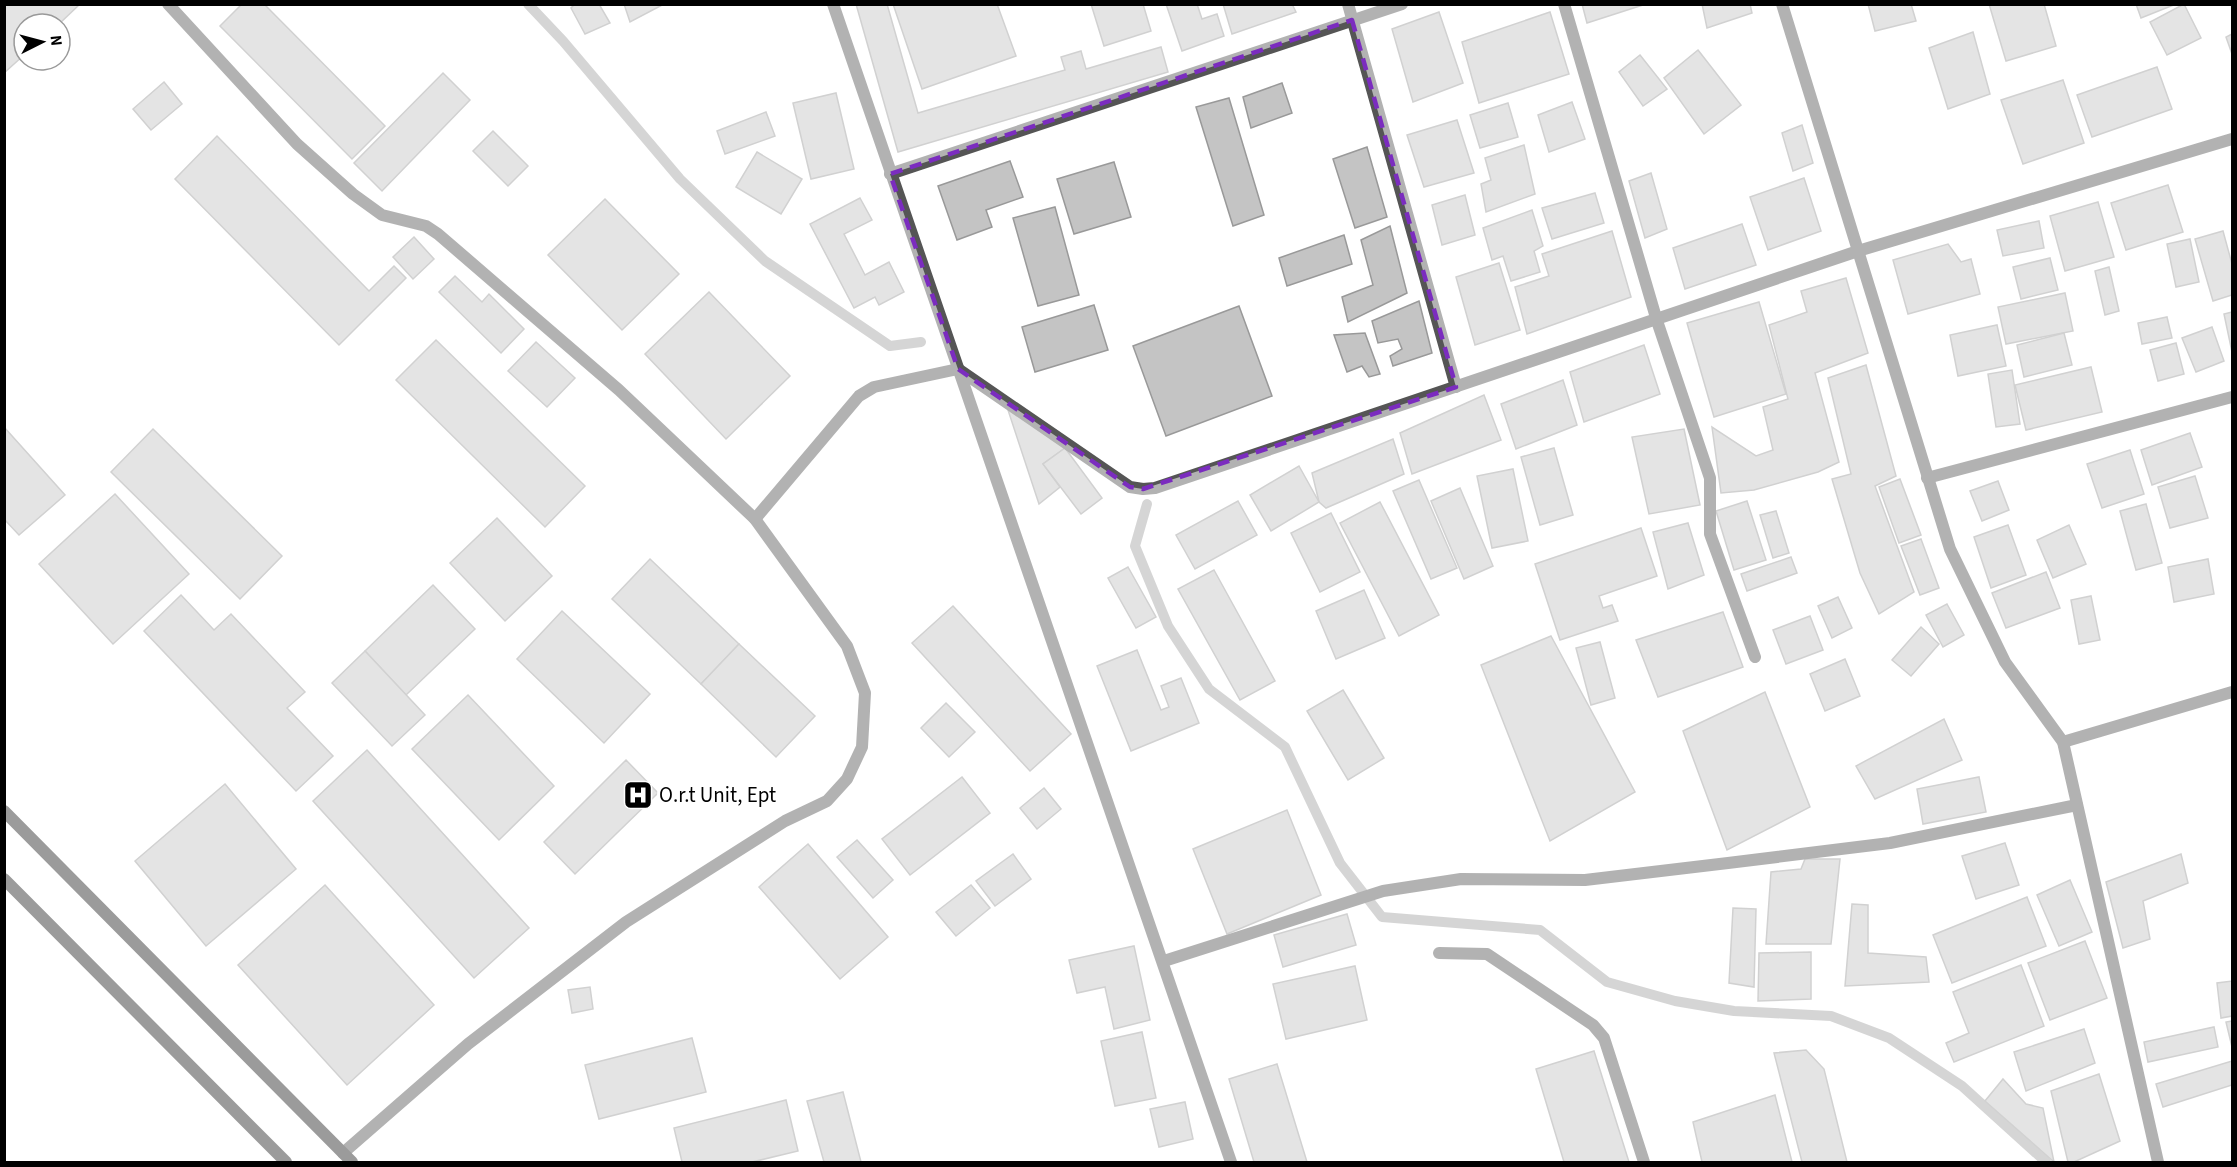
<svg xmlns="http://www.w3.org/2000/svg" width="2237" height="1167" font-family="'Source Sans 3',sans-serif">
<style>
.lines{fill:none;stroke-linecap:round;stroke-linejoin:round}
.stream{stroke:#a3a3a3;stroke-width:10}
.building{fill:#c4c4c4;stroke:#999;stroke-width:1.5}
.minor{stroke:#555;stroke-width:12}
.secondary{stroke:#222;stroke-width:12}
.marked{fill:none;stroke:#7b2cbf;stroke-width:4.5;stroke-dasharray:12 8;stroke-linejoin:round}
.labels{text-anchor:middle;stroke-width:6;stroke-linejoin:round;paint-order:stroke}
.poi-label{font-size:21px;fill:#000;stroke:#fff;text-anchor:start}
</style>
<rect width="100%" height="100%" fill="#fff"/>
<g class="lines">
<g class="stream">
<path d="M528,4L563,41L680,179L765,261L890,346L921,342"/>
<path d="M1147,504L1135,546L1168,626L1209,689L1285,747L1340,863L1382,917L1540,930L1607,982L1675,1001L1734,1011L1831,1016L1889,1038L1962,1086L2046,1162"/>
</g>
</g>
<g class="building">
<path d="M5,4H80L59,24H24V55L4,73Z"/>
<path d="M242,4H264L385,126L352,159L220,26Z"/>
<path d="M575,4H599L610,23L585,34L571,8Z"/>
<path d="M624,4H664L630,22Z"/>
<path d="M856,4H887L918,113L1065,70L1061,57L1081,51L1086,69L1161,47L1168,72L898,152Z"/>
<path d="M893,4H997L1016,56L922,89Z"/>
<path d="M1091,4H1143L1151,31L1104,46Z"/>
<path d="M1166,4H1197L1202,19L1217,14L1224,36L1182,51Z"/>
<path d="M1223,4H1292L1296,12L1232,34Z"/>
<path d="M1582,4H1646L1587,23Z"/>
<path d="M1702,4H1750L1752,13L1707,28Z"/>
<path d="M1868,4H1911L1916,21L1875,31Z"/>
<path d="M1989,4H2044L2056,46L2006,61Z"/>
<path d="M2136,4H2176L2141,18Z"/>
<path d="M2184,4L2201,38L2167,55L2150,22Z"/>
<path d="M1439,12L1463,83L1413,102L1392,29Z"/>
<path d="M1550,12L1569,74L1479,103L1462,42Z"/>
<path d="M1973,32L1990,94L1948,109L1929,48Z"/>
<path d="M2232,34V54L2226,37Z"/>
<path d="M1698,50L1741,105L1704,134L1664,78Z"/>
<path d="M1640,55L1667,89L1643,106L1619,72Z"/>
<path d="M2157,67L2172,109L2092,137L2077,95Z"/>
<path d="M443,73L470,100L382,191L354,163Z"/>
<path d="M2063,80L2084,143L2023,164L2001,100Z"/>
<path d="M164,82L182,104L151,130L133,109Z"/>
<path d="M1282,83L1292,113L1251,128L1243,97Z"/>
<path d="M836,93L854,169L811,179L793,103Z"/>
<path d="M1229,98L1264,215L1233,226L1196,107Z"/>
<path d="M1572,102L1585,139L1549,152L1538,115Z"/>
<path d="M1508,103L1518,137L1480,148L1470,115Z"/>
<path d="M766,112L775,136L725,154L717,131Z"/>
<path d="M1457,120L1474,173L1424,187L1407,135Z"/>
<path d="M1802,125L1813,163L1793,171L1782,133Z"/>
<path d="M493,131L528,166L508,186L473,151Z"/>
<path d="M217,136L369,291L394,266L406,278L339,345L175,179Z"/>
<path d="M1524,145L1535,194L1486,212L1481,184L1491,180L1485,158Z"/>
<path d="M1367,147L1387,217L1355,228L1333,159Z"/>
<path d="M757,152L802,179L781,214L736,187Z"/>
<path d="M1010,161L1023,197L986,210L992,227L957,240L938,186Z"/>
<path d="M1114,162L1131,217L1074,234L1057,179Z"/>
<path d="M1651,173L1667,229L1645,238L1629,181Z"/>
<path d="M1804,178L1821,231L1768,250L1750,197Z"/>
<path d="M2168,185L2183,232L2126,250L2111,203Z"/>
<path d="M1595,193L1604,223L1552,239L1542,208Z"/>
<path d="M1465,195L1475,235L1442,245L1432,205Z"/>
<path d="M860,198L872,220L844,234L865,275L889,262L904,292L879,305L875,297L854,308L810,224Z"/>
<path d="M605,199L679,274L622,330L548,255Z"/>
<path d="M2098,202L2114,257L2065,271L2050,216Z"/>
<path d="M1055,207L1079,295L1038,306L1013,218Z"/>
<path d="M1532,210L1543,246L1534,251L1540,272L1511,281L1503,256L1492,260L1483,228Z"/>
<path d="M2039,221L2044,248L2003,256L1997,230Z"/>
<path d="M1742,224L1756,265L1685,289L1673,248Z"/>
<path d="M1390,226L1407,293L1348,322L1342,297L1373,285L1361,240Z"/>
<path d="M1612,231L1631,297L1527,334L1515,287L1549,276L1542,254Z"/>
<path d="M2223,231L2232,264V295L2213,301L2195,239Z"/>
<path d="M1344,235L1352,264L1287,286L1279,258Z"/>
<path d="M414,237L434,259L413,279L393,257Z"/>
<path d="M2190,239L2199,282L2176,287L2167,244Z"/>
<path d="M1948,244L1961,262L1971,259L1980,294L1908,314L1893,260Z"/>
<path d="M2050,258L2058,290L2021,299L2013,267Z"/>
<path d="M1499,263L1520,330L1475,345L1456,277Z"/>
<path d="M2109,267L2119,311L2105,315L2095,271Z"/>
<path d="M455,276L482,302L489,294L524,329L501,353L439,292Z"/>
<path d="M1846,278L1868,353L1815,373L1839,462L1818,472L1754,490L1721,493L1712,427L1756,456L1773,450L1763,407L1788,399L1769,325L1807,312L1801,291Z"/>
<path d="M709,292L790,376L726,439L645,354Z"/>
<path d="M2065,293L2073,331L2006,344L1998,307Z"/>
<path d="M1419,301L1432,353L1393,366L1390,356L1402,349L1398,339L1378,343L1372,321Z"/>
<path d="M1759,302L1786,394L1714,417L1687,323Z"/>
<path d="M1094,305L1108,350L1035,372L1022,327Z"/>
<path d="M1239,306L1272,396L1166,436L1133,346Z"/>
<path d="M2232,312V352L2224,314Z"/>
<path d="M2167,317L2172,338L2142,344L2138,323Z"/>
<path d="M1997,325L2006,366L1958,376L1950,335Z"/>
<path d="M2212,327L2224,361L2196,372L2182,338Z"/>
<path d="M1365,333L1380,374L1369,377L1362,366L1347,372L1334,335Z"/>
<path d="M2064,333L2072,365L2024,377L2017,345Z"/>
<path d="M436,340L585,486L545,527L396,380Z"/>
<path d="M536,342L575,378L547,407L508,371Z"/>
<path d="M2176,343L2184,374L2158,381L2150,350Z"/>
<path d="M1644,345L1660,394L1584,422L1570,372Z"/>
<path d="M1866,365L1896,476L1875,486L1914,592L1879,614L1860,573L1832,479L1851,474L1828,378Z"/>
<path d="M2091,367L2102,412L2026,430L2015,385Z"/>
<path d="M2012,370L2020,424L1996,427L1988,374Z"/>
<path d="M1563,380L1577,425L1516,449L1501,404Z"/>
<path d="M1484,395L1501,440L1412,474L1400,433Z"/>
<path d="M1007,407L1065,448L1043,464L1060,487L1039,504Z"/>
<path d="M4,427L65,495L19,535L4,519Z"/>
<path d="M153,429L282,556L240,599L111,472Z"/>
<path d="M1684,429L1700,505L1649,514L1632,437Z"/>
<path d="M2190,433L2202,467L2152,485L2141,450Z"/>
<path d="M1393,439L1404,474L1326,508L1319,502L1312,473Z"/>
<path d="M1065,448L1102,498L1081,514L1043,464Z"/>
<path d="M1554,448L1573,515L1540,525L1521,457Z"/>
<path d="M2130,450L2144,494L2102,508L2087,464Z"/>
<path d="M1299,466L1319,502L1271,531L1250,495Z"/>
<path d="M1513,469L1528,541L1492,548L1477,476Z"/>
<path d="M2195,476L2208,518L2170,528L2158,487Z"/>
<path d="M1900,479L1921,535L1899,543L1879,487Z"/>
<path d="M1419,480L1457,568L1431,579L1393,491Z"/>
<path d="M1998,481L2009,510L1982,521L1970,491Z"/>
<path d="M1460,488L1493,566L1464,579L1431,501Z"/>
<path d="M115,494L189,574L113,644L39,564Z"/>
<path d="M1238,501L1257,535L1195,569L1176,535Z"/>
<path d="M1747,501L1766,560L1734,570L1716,511Z"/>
<path d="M1380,502L1439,615L1399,636L1340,523Z"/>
<path d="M2146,504L2162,563L2136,570L2120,511Z"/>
<path d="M1776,511L1789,553L1773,558L1760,515Z"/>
<path d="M1331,513L1360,572L1320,592L1291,533Z"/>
<path d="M497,518L552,576L505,621L450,563Z"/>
<path d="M1688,523L1704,575L1668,589L1653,532Z"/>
<path d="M2008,525L2026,575L1991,588L1974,537Z"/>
<path d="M2069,525L2086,564L2053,578L2037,540Z"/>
<path d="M1641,528L1657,576L1599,596L1603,608L1612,605L1618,621L1560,640L1535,564Z"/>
<path d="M1921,539L1939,588L1920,595L1901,546Z"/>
<path d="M1791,557L1797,573L1747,591L1741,574Z"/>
<path d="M650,559L739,644L701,684L612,599Z"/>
<path d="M2208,559L2214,594L2174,602L2168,567Z"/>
<path d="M1128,567L1156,617L1136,628L1108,578Z"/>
<path d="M1214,570L1275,681L1240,700L1178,589Z"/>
<path d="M2046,572L2060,608L2006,628L1992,593Z"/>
<path d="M433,585L475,629L406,695L365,651Z"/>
<path d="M1364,590L1385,638L1336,659L1316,611Z"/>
<path d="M181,595L214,630L231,614L305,692L287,708L333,756L296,791L144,631Z"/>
<path d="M2091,596L2100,640L2079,644L2071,600Z"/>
<path d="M1838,597L1852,628L1832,638L1818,606Z"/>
<path d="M1947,604L1964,635L1943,647L1926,615Z"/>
<path d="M953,606L1071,734L1030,771L912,643Z"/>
<path d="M562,611L650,694L604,743L517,659Z"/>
<path d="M1723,612L1743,667L1658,697L1636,640Z"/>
<path d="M1810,616L1823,650L1786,664L1773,630Z"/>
<path d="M1921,627L1939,644L1911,676L1892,660Z"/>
<path d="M1551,636L1635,792L1550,841L1481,665Z"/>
<path d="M1600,642L1615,698L1591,705L1576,648Z"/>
<path d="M739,644L815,716L776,757L701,684Z"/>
<path d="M1137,650L1161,710L1169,707L1161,686L1181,678L1199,723L1131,751L1097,666Z"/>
<path d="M365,651L425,715L392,746L332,683Z"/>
<path d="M1845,659L1860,696L1825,711L1810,674Z"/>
<path d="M1343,690L1384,758L1348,780L1307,711Z"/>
<path d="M1765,692L1810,807L1727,850L1683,731Z"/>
<path d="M468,695L554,786L499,840L412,749Z"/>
<path d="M946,703L975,732L949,757L921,728Z"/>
<path d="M1944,719L1962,760L1875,799L1856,766Z"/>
<path d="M367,750L529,928L474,978L313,801Z"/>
<path d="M626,760L658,793L575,874L544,842Z"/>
<path d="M962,777L990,813L910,875L882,839Z"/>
<path d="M1979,777L1986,812L1923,824L1917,789Z"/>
<path d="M225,784L296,869L206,946L135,861Z"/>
<path d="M1044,788L1061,809L1037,829L1020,808Z"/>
<path d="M1287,810L1321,895L1227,934L1193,849Z"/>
<path d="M857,840L893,880L873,898L837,857Z"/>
<path d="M2005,843L2019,885L1976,899L1962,856Z"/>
<path d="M808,844L888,937L840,979L759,887Z"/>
<path d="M1013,854L1031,879L995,906L976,881Z"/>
<path d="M2181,854L2188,883L2143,901L2150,939L2123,948L2106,882Z"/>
<path d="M1805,859H1840L1831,944H1766L1771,872L1801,869Z"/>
<path d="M2070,880L2092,932L2059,946L2037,895Z"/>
<path d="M325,885L434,1005L347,1085L238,965Z"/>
<path d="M971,885L990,908L956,936L936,912Z"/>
<path d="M2027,897L2046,946L1952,983L1933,935Z"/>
<path d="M1852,904L1868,905V953L1926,957L1929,982L1845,986Z"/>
<path d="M1733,908L1756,909L1754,987L1729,983Z"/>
<path d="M1347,914L1356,945L1283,967L1274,935Z"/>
<path d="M2085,941L2107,998L2050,1020L2028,963Z"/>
<path d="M1134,946L1150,1020L1114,1029L1105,987L1077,993L1069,960Z"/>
<path d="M1811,952V999L1758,1001L1759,953Z"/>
<path d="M2021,965L2044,1026L1954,1062L1946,1043L1969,1033L1953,992Z"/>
<path d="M1355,966L1367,1020L1286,1039L1273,984Z"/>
<path d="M2232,981V1016L2221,1018L2217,983Z"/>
<path d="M590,987L593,1009L572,1013L568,990Z"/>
<path d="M2232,1021V1047L2226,1022Z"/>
<path d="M2214,1027L2218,1047L2148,1062L2144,1042Z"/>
<path d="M2084,1029L2095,1063L2026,1091L2014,1052Z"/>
<path d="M1142,1032L1156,1098L1115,1106L1101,1041Z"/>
<path d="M692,1038L706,1092L599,1119L585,1065Z"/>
<path d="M1806,1050L1824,1069L1847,1162H1802L1774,1053Z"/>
<path d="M1594,1051L1629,1162H1564L1536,1069Z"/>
<path d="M2232,1061V1085L2163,1107L2156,1084Z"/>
<path d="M1277,1064L1307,1162H1254L1229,1079Z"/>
<path d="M2099,1074L2120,1141L2074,1162H2068L2051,1091Z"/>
<path d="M2003,1079L2026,1104L2043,1108L2054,1162L1985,1101Z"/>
<path d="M843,1092L861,1162H824L807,1101Z"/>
<path d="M1775,1095L1792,1162H1702L1693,1122Z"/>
<path d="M786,1100L798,1151L752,1162H682L674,1128Z"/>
<path d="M1185,1102L1193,1139L1159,1147L1150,1109Z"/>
</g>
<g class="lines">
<g class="minor">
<path d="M168,4L297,144L353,194L382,215L426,226L438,234L619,390L755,519L847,646L865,693L862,747L847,779L827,801L785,821L626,922L468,1044L343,1153"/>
<path d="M833,4L1231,1162"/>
<path d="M1348,4L1456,387"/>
<path d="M1564,4L1657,321L1710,478V534L1755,657"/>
<path d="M1782,4L1950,549L2005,662L2063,742L2158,1162"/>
<path d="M890,174L1402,4"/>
<path d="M1927,478L2232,397"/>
<path d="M755,519L859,396L874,387L958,369L1130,487L1143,489L1155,488L1858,251L2232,139"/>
<path d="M2063,742L2232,692"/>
<path d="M1439,953L1487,954L1593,1025L1604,1038L1644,1162"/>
<path d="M1164,961L1383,891L1461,879L1585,880L1728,863L1890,843L2077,805"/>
</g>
<g class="secondary">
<path d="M4,811L352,1162"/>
<path d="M4,879L286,1162"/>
</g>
</g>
<path d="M0 0H2237V1167H0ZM1352,20L1456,387L1143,489L1130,487L958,369L890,174Z" fill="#fff" fill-opacity=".55" fill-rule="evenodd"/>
<path class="marked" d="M1352,20L1456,387L1143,489L1130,487L958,369L890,174Z"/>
<defs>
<g id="hospital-square" transform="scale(1.5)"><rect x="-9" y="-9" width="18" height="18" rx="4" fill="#000" stroke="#fff"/><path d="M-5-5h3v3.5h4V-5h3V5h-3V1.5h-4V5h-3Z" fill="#fff"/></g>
</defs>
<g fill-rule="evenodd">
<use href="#hospital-square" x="638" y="795"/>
</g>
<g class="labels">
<g class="poi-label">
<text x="659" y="802">O.r.t Unit, Ept</text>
</g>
</g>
<rect width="2237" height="1167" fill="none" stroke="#000000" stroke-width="12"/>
<g transform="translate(42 42) rotate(84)"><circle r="28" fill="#ffffff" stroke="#999999" stroke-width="1.5"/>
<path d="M0-4.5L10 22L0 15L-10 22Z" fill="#000000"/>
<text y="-9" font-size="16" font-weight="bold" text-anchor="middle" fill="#000000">N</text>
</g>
</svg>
